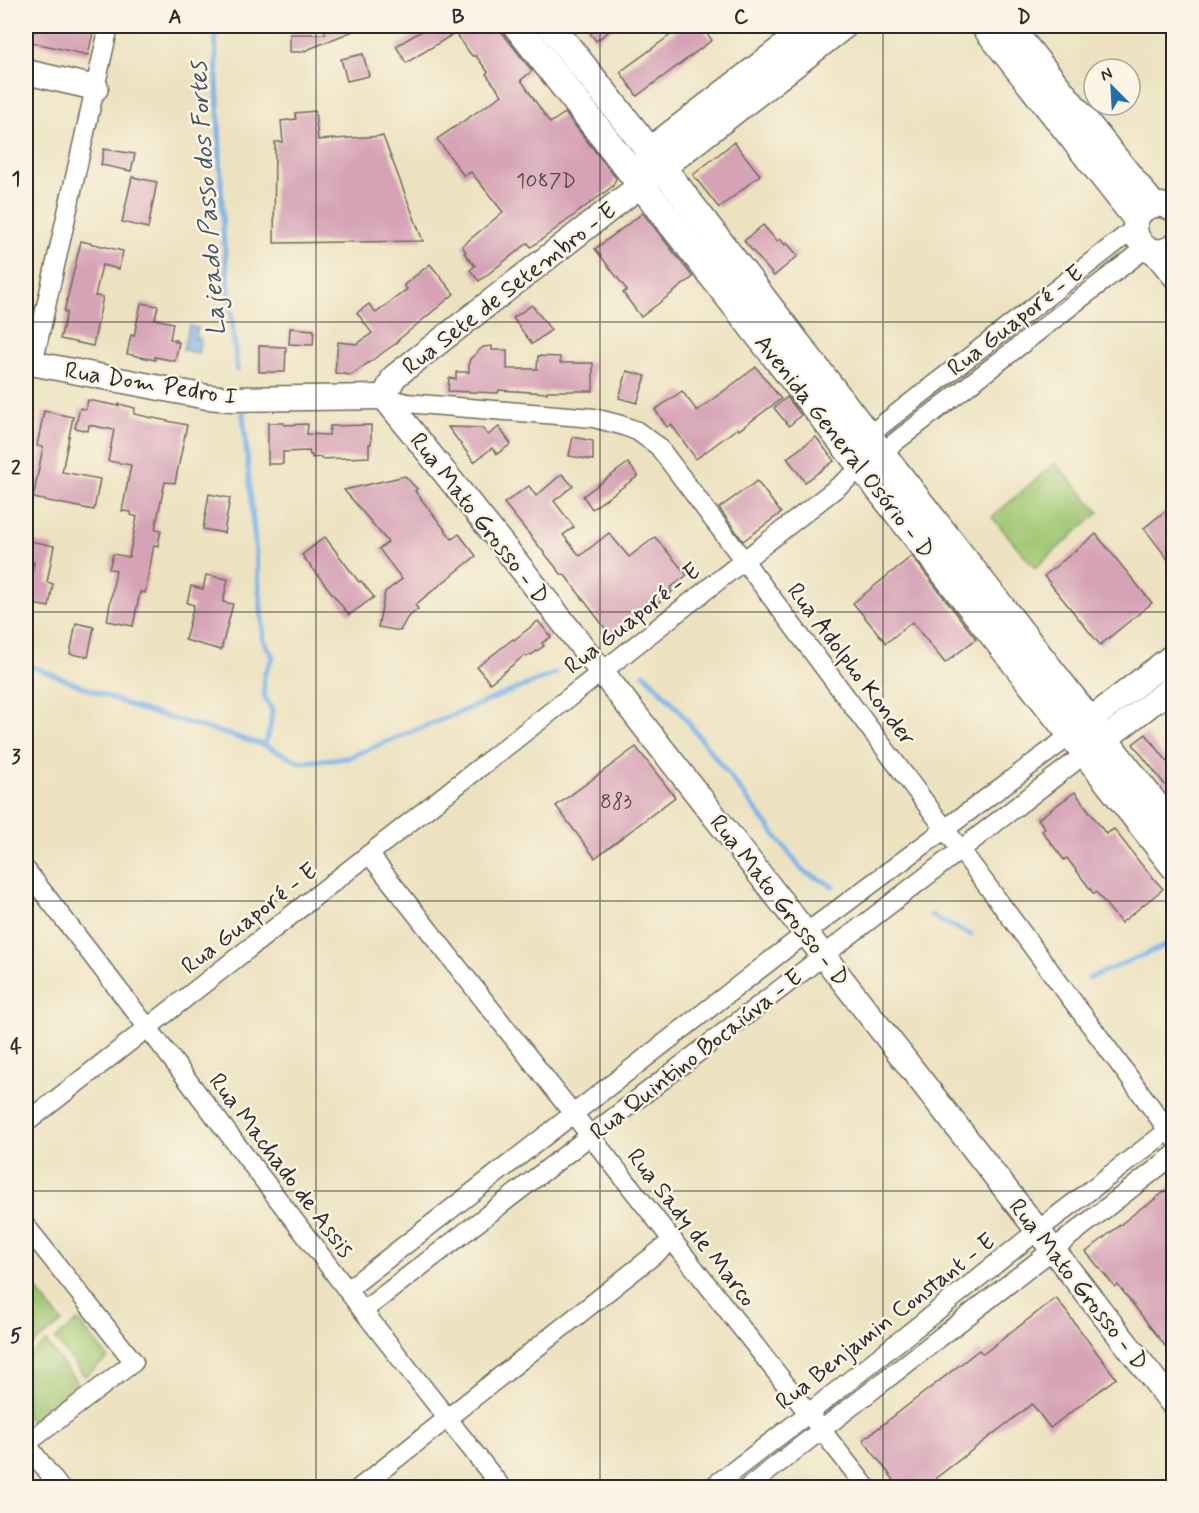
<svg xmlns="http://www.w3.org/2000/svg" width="1199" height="1513" font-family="Mynerve,sans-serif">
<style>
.green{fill:#9fc772;stroke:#65794e;stroke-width:1.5}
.water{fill:#79b4ea;stroke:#52708a;stroke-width:1.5}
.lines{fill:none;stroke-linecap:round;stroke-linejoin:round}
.stream{stroke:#79b4ea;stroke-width:5}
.building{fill:#d5a2b6}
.street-casing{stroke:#6f6b5f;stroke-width:21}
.secondary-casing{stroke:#6f6b5f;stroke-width:27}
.primary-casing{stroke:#6f6b5f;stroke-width:30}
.street{stroke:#fff;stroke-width:18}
.secondary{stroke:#fff;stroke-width:24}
.primary{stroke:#fff;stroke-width:27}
.grid{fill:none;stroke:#2b2b2b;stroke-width:1.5;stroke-opacity:0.55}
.labels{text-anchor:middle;stroke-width:5;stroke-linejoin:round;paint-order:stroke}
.number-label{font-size:21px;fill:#56494e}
.street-label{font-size:24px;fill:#2b2b2b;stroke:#fcf5e5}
.water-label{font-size:26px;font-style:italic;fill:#425464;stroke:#fcf5e5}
.neatline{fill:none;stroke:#2b2b2b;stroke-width:2}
.grid-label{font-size:20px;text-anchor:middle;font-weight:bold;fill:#2b2b2b}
</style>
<rect width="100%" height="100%" fill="#fcf5e5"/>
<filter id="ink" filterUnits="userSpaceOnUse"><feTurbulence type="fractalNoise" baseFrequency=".0167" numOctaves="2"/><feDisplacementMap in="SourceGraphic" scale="12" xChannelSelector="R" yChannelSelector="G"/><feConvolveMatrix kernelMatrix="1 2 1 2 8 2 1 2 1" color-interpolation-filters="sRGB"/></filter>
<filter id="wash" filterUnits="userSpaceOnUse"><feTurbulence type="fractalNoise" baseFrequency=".008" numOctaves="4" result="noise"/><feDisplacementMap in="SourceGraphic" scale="24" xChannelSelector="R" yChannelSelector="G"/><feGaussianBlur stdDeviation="1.35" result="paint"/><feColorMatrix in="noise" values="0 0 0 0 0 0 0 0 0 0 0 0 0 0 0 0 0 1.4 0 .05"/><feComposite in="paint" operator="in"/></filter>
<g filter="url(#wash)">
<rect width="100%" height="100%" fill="#ece2c0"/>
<g class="green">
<path d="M1055,463L1099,512L1035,568L992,517Z"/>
<path d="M35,1288L62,1322L26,1350V1296Z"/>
<path d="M78,1321L108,1358L85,1376L55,1339Z"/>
<path d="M46,1342L79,1385L30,1422L26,1416V1358Z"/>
</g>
<path class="water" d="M189,326L198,328L195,338L201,339L198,353L183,350Z"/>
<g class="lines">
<g class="stream">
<path d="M215,26L223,232L237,370"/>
<path d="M243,413L264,641L273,657L264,675V695L272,710L270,729L264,745"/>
<path d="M26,664L136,708L264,745L300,762L347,758L556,673"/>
<path d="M644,673L678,709L803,871L833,886"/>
<path d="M931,916L971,935"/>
<path d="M1089,978L1174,942"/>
</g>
</g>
<g id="blocks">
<g class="building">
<path d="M26,26H82L94,28L88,55L26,41Z"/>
<path d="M322,26H365L302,52H290V34H326Z"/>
<path d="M430,26H497L532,71L521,80L550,123L565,113L616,178L613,186L545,237L531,247L528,243L479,281L470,270L475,266L464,253L466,252L462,246L503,212L471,172L464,176L437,139L502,95L486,74L488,72L476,56H472L455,33L406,63L396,46Z"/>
<path d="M585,26H616L596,41Z"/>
<path d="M683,26H701L712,40L637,96L620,72Z"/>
<path d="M363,54L369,76L347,81L341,59Z"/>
<path d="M315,111L318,140L383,136L423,241L274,243L275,142H283L281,121L296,119L295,113Z"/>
<path d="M734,142L760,175L719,208L693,175Z"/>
<path d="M104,149L135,154L131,171L101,165Z"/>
<path d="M132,177L157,182L148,228L122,222Z"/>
<path d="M643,213L693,277L641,317L623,293L627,290L595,249Z"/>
<path d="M763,225L777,241L780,239L785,245L787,243L798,256L774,276L744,241Z"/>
<path d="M81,241L123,251L119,269L102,265L95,296L103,297L93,346L60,339L67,312H64Z"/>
<path d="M430,264L454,294L397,341L398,342L351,375L335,373L338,342L357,344L372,333L357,313L369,304L376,313L407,289L404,285Z"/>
<path d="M141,303L158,306L155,319L173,323L170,339L176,340L175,342H179L175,361L155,357V360L127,354L131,335L134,336Z"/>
<path d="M532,305L551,330L532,344L513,318Z"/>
<path d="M290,328L314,330L313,345L289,344Z"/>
<path d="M259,346L286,347L285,372H259Z"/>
<path d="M492,346V350H507V369H537L538,356L560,357V363H593V391H547V393L499,390L498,393L448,391L449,378L456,379V372H469V362L470,359L483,347Z"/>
<path d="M756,367L781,399L739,430L738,428L696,459L671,424L667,427L655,410L682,391L697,411Z"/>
<path d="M627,371L646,376L637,403L619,398Z"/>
<path d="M787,397L801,415L789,426L774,408Z"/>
<path d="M88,400L119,406V404L135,408L134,414L187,425L175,483L165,482L155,529L161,530L158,546L154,545L145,593L140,592L133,626L107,621L116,570L109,569L113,554L129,557L137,517L131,515V512L122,511L131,465L108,461L114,430L89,425L88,431L75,428L80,408L86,409Z"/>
<path d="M44,411L73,417L62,472L100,479L94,510L33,498L43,447L37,446Z"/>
<path d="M268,423H284V425L308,424L307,434L329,435L330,426L371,425V444H369V457L321,459V457L312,458V455H310L309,451L283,452V464H268Z"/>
<path d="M448,427L482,428L488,435L499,427L511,444L497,454L492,448L474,462Z"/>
<path d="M573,437L593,441V460L569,456Z"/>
<path d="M816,437L834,461L805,482L787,458Z"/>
<path d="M628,463L638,476L592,509L583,496Z"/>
<path d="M562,474L573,486L554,501L574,527L563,535L580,556L609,533L629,557L655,537L687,575L670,588L672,592L655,605L654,603L611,636L564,574L562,575L504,503L529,486L536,496Z"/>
<path d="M405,476L417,489L415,491L452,539L459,534L476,556L415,605L418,609L407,618L400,631L378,627L385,592L402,579L379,549L388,542L344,490Z"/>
<path d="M757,481L781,513L743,541L719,508Z"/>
<path d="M209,494L230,498L224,533L203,529Z"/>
<path d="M1173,505V566L1144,528Z"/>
<path d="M1096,534L1152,603L1100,645L1044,576Z"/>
<path d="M325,537L359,582L361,581L374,597L349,615L302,555Z"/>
<path d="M26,540L54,546L47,582L53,584L49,607L26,603L34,562L26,560Z"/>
<path d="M912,556L976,639L945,663L912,622L886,643L853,603Z"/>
<path d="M206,575L228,579L223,602L233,604L221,650L185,640L194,605L187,603L191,586L203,589Z"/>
<path d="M538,621L551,637L542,643L544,646L531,655L530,654L527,657L525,655L490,683L477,667L513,639L514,640Z"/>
<path d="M76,623L94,627L88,657L70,654Z"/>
<path d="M1146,734L1173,769V795L1133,744Z"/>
<path d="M636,747L675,797L595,858L556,806Z"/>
<path d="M1075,792L1106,834L1114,829L1141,864L1163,889L1121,923L1096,892L1094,894L1067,858L1064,860L1042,831L1045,828L1038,819Z"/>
<path d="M1173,1185V1356L1118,1285L1115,1287L1086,1252L1145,1205L1146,1206Z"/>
<path d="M1056,1298L1116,1378L1050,1428L1032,1404L936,1478L943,1488H900L863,1440L979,1350L983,1354Z"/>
</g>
</g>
</g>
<g filter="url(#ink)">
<use href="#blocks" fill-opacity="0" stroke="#6f6b5f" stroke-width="1.5"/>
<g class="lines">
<g class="street-casing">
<g id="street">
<path d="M33,364L109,26"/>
<path d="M384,397L406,403L594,418L621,425L637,431L658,446L960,849L1174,1138"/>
<path d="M860,442L1135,228"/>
<path d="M369,854L867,1488"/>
<path d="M26,870L148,1028L363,1311L502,1488"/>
<path d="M26,1123L881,453L1146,248"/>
<path d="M26,1226L134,1362L26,1444"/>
<path d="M347,1290L806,933L1071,735"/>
<path d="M363,1311L1086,753"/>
<path d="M26,1443L60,1488"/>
<path d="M359,1488L673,1240"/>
<path d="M711,1488L809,1413L1037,1231L1174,1126"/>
<path d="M747,1488L1174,1155"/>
</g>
</g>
<g class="secondary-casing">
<g id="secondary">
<path d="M983,26L1136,220"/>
<path d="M1010,26L1154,205"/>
<path d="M26,72L96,88"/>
<path d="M645,168L649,150L810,26"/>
<path d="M1174,210C1166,205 1159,203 1151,206C1119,216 1140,268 1174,246"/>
<path d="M1154,251L1174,275"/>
<path d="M26,362L207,397L232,399L384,397"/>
<path d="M384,397L506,549L1174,1405"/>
<path d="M384,397L394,377L845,26"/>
<path d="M1089,721L1174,655"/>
<path d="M1104,740L1174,686"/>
</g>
</g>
<g class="primary-casing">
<g id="primary">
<path d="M517,26L1174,866"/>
<path d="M551,26L638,136L881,453L1174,829"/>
</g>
</g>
<use href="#street" class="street"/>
<use href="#secondary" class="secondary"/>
<use href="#primary" class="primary"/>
</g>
</g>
<path class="grid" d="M316,26V1488M600,26V1488M883,26V1488M26,322H1174M26,612H1174M26,901H1174M26,1191H1174"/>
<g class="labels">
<g class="number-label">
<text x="546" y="187">1087D</text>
<text x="616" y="808">883</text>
</g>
<g class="street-label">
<text transform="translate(509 288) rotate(-38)" y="8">Rua Sete de Setembro - E</text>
<text transform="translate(1015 320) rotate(-38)" y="8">Rua Guaporé - E</text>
<text transform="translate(151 383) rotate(9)" y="8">Rua Dom Pedro I</text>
<text transform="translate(845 446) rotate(52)" y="8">Avenida General Osório - D</text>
<text transform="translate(480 518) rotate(52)" y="8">Rua Mato Grosso - D</text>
<text transform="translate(632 618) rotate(-38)" y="8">Rua Guaporé - E</text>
<text transform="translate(852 664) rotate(53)" y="8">Rua Adolpho Konder</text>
<text transform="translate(780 900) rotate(52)" y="8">Rua Mato Grosso - D</text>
<text transform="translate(249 918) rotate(-38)" y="8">Rua Guaporé - E</text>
<text transform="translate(696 1054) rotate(-38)" y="8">Rua Quintino Bocaiúva - E</text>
<text transform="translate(282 1165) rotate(53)" y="8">Rua Machado de Assis</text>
<text transform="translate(692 1227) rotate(52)" y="8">Rua Sady de Marco</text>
<text transform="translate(1079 1284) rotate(52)" y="8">Rua Mato Grosso - D</text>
<text transform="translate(885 1321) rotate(-38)" y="8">Rua Benjamin Constant - E</text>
</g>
<g class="water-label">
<text transform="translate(206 199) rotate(-94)" y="9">Lajeado Passo dos Fortes</text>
</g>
</g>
<rect width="1199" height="1513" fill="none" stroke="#fcf5e5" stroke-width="66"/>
<g transform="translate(1112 87) rotate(336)"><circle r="28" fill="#fcf5e5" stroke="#a8a49b" stroke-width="1.5"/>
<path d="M0-4.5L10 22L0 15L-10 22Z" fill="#1f6fb2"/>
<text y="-9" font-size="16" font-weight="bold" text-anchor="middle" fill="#2b2b2b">N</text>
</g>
<rect x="33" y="33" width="1133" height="1447" class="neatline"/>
<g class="grid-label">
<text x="175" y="23">A</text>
<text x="458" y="23">B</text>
<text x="741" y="23">C</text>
<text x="1024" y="23">D</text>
<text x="16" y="185">1</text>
<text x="16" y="474">2</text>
<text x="16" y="763">3</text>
<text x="16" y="1053">4</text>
<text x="16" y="1342">5</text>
</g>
</svg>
